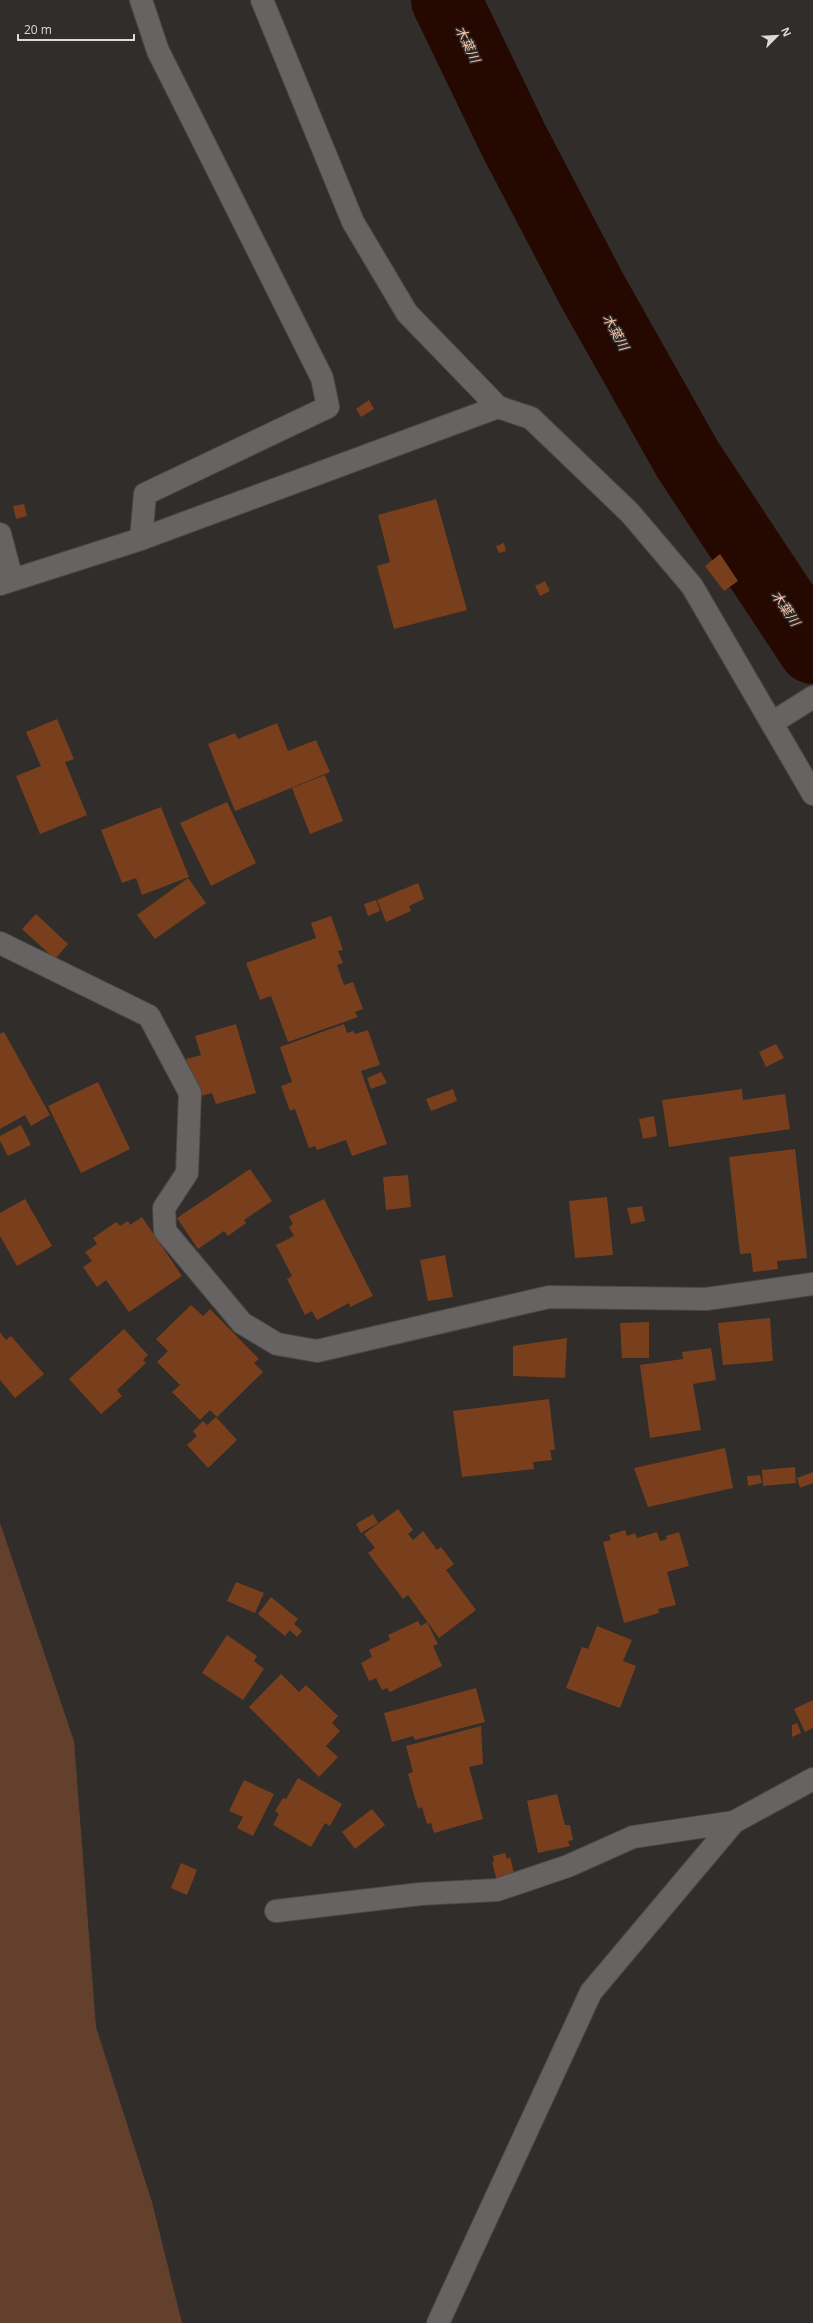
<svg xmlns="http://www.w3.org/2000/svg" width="813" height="2323" font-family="'Open Sans','Noto Sans JP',sans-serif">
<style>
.green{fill:#63402c}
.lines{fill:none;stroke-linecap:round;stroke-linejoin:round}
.river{stroke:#250800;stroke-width:70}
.building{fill:#793f1c}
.minor-casing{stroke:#4b4847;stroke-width:24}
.minor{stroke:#676362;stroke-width:22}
.labels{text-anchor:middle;stroke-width:3;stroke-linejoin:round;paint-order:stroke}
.water-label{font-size:13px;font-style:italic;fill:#f8c2a5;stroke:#302d2b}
</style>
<rect width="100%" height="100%" fill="#302d2b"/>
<path class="green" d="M0,1523L74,1741L96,2027L152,2202L182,2323H0Z"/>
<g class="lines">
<path class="river" d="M446,0L514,141L592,290L688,460L813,649"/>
</g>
<g class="building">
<path d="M369,400L374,409L361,417L356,409Z"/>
<path d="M436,499L467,610L394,629L377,566L390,562L378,515Z"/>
<path d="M24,504L27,516L16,519L13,506Z"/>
<path d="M504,543L506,551L499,553L496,546Z"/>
<path d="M720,554L738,581L724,591L705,566Z"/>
<path d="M545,581L550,591L540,596L535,586Z"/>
<path d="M57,719L74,759L65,762L87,815L40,834L16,776L41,766L26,732Z"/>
<path d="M277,723L288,751L316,740L330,772L235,811L208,744L235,733L238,739Z"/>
<path d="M325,775L343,821L310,834L292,788Z"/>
<path d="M227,802L256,863L211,886L180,823Z"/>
<path d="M161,807L189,877L142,895L136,878L122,883L101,830Z"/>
<path d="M188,878L206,903L155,939L137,915Z"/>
<path d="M418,883L424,899L409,906L411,911L386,922L377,900Z"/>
<path d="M376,900L380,911L368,916L364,904Z"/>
<path d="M36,914L68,944L55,959L22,929Z"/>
<path d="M331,916L343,950L338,951L343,963L337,965L344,985L353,982L363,1009L355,1012L358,1017L288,1042L271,996L260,1000L246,963L316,938L311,923Z"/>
<path d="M236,1024L256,1093L216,1104L212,1093L198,1097L186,1059L201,1055L195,1036Z"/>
<path d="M344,1024L347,1033L353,1031L355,1034L368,1030L380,1065L361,1071L387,1144L352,1156L346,1140L317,1150L315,1146L309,1148L295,1109L290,1111L281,1086L292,1082L280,1047Z"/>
<path d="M4,1032L50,1115L31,1126L25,1115L0,1129V1034Z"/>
<path d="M776,1044L784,1058L766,1067L759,1052Z"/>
<path d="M381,1072L387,1083L371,1089L367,1078Z"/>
<path d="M98,1082L130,1149L81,1173L48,1106Z"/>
<path d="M453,1089L457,1101L431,1111L426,1099Z"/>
<path d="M742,1089L743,1100L785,1094L790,1129L669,1147L662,1100Z"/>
<path d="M654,1116L657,1136L643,1139L639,1119Z"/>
<path d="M21,1125L31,1145L8,1156L0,1141V1136Z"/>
<path d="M795,1149L807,1258L777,1261L778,1269L753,1272L751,1253L740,1254L729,1157Z"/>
<path d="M250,1169L272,1201L244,1220L246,1223L228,1236L224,1231L198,1249L177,1218Z"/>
<path d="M408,1175L411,1207L386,1210L383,1177Z"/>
<path d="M607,1197L613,1255L575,1258L569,1201Z"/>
<path d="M25,1199L52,1246L17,1266L0,1236V1213Z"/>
<path d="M324,1199L373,1296L350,1307L349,1303L317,1320L312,1311L305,1315L287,1279L292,1276L276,1245L294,1236L289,1227L293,1224L289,1216Z"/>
<path d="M642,1206L645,1221L631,1224L627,1208Z"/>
<path d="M142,1217L182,1276L129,1312L106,1280L97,1287L83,1267L92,1261L85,1252L97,1244L93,1238L116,1222L120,1226L128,1221L130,1225Z"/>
<path d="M445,1255L453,1297L428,1301L420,1260Z"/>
<path d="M191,1305L203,1316L210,1309L259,1359L254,1363L263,1372L217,1417L210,1410L200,1420L172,1392L180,1385L157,1362L168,1351L156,1339Z"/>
<path d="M770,1318L773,1361L723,1365L718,1323Z"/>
<path d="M649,1322V1358H622L620,1323Z"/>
<path d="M124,1329L148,1355L143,1360L146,1363L117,1390L122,1396L101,1414L69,1379Z"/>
<path d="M0,1332L6,1340L11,1336L44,1374L15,1398L0,1380Z"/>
<path d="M567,1338L565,1378L513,1376V1346Z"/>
<path d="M711,1348L716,1380L693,1384L701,1430L650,1438L640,1365L683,1359L682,1352Z"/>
<path d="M549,1399L555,1450H550L552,1460L533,1462L534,1469L462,1477L453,1411Z"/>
<path d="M216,1417L237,1440L208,1468L187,1445L197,1436L193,1431L203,1421L207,1425Z"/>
<path d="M725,1448L733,1488L648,1507L634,1468Z"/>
<path d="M795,1467L796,1483L763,1486L762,1470Z"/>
<path d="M813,1472V1483L800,1488L797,1478Z"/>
<path d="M760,1475L762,1483L748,1486L747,1476Z"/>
<path d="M398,1509L413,1530L408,1534L413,1540L423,1531L437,1550L441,1547L454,1564L446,1570L476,1610L439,1638L408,1595L403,1599L368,1553L375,1548L364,1534Z"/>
<path d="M373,1514L378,1523L361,1533L356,1524Z"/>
<path d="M625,1530L627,1536L635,1533L637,1538L657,1532L660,1541L667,1539L666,1536L679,1532L689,1566L667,1572L676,1605L658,1609L659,1613L624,1623L603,1542L611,1540L609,1535Z"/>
<path d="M236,1582L264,1593L255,1613L227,1601Z"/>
<path d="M271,1597L298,1619L294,1624L302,1631L297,1637L290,1630L285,1636L258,1614Z"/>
<path d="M418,1621L421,1626L427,1622L438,1644L433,1646L442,1666L390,1692L387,1688L382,1690L376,1678L369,1681L361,1663L372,1657L369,1650L390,1640L388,1635Z"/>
<path d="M597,1626L632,1640L623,1661L636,1666L620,1708L566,1688L582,1647L588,1649Z"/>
<path d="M227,1635L257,1656L254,1661L264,1669L243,1700L202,1673Z"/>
<path d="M281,1674L299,1692L306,1685L338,1716L332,1723L340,1731L326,1746L338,1757L319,1777L249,1707Z"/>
<path d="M476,1688L485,1722L415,1740L413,1736L392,1742L384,1713Z"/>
<path d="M813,1700V1728L805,1732L794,1709Z"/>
<path d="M797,1723L801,1733L792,1737V1725Z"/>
<path d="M481,1726L483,1764L469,1767L483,1819L434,1833L431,1823L427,1824L422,1807L418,1809L408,1774L413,1772L406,1746Z"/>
<path d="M298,1778L342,1804L330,1826L325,1823L311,1847L273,1825L279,1814L275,1811L283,1798L286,1799Z"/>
<path d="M244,1780L274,1794L253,1836L237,1828L243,1817L229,1811Z"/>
<path d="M557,1794L565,1825H570L573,1840L568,1841L570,1846L538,1853L527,1801Z"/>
<path d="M372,1809L385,1825L355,1849L342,1832Z"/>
<path d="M505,1853L507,1859L510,1857L515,1877L497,1881L492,1862H494L493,1856Z"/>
<path d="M181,1863L197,1870L187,1895L171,1888Z"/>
</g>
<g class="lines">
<g class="minor-casing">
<g id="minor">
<path d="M141,0L158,51L322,378L328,407L145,494L141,539"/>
<path d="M262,0L353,222L407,313L498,407"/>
<path d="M0,534L12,579"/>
<path d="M0,584L141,539L498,407L531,418L630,513L692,586L813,794"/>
<path d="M772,723L813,697"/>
<path d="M0,943L149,1016L190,1093L187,1173L164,1208L165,1231L242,1323L277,1344L317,1351L549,1297L706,1299L813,1284"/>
<path d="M276,1911L420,1894L497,1890L568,1866L633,1837L734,1822"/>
<path d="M438,2323L591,1992L734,1822L813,1779"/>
</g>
</g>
<use href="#minor" class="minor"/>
</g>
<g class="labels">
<g class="water-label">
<text transform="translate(468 44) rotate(64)" y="5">木葉川</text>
<text transform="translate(616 332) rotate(61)" y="5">木葉川</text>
<text transform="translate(786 608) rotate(56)" y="5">木葉川</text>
</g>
</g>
<g transform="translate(777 36) rotate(66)" stroke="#302d2b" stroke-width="3" paint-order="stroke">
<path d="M0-3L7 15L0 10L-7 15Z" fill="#dcdad9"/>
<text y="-6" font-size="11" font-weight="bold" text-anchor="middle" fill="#dcdad9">N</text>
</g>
<path d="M18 34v6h116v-6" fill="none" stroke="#dcdad9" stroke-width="2"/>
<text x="24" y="34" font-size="12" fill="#dcdad9" stroke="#302d2b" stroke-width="3" paint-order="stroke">20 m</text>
</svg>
